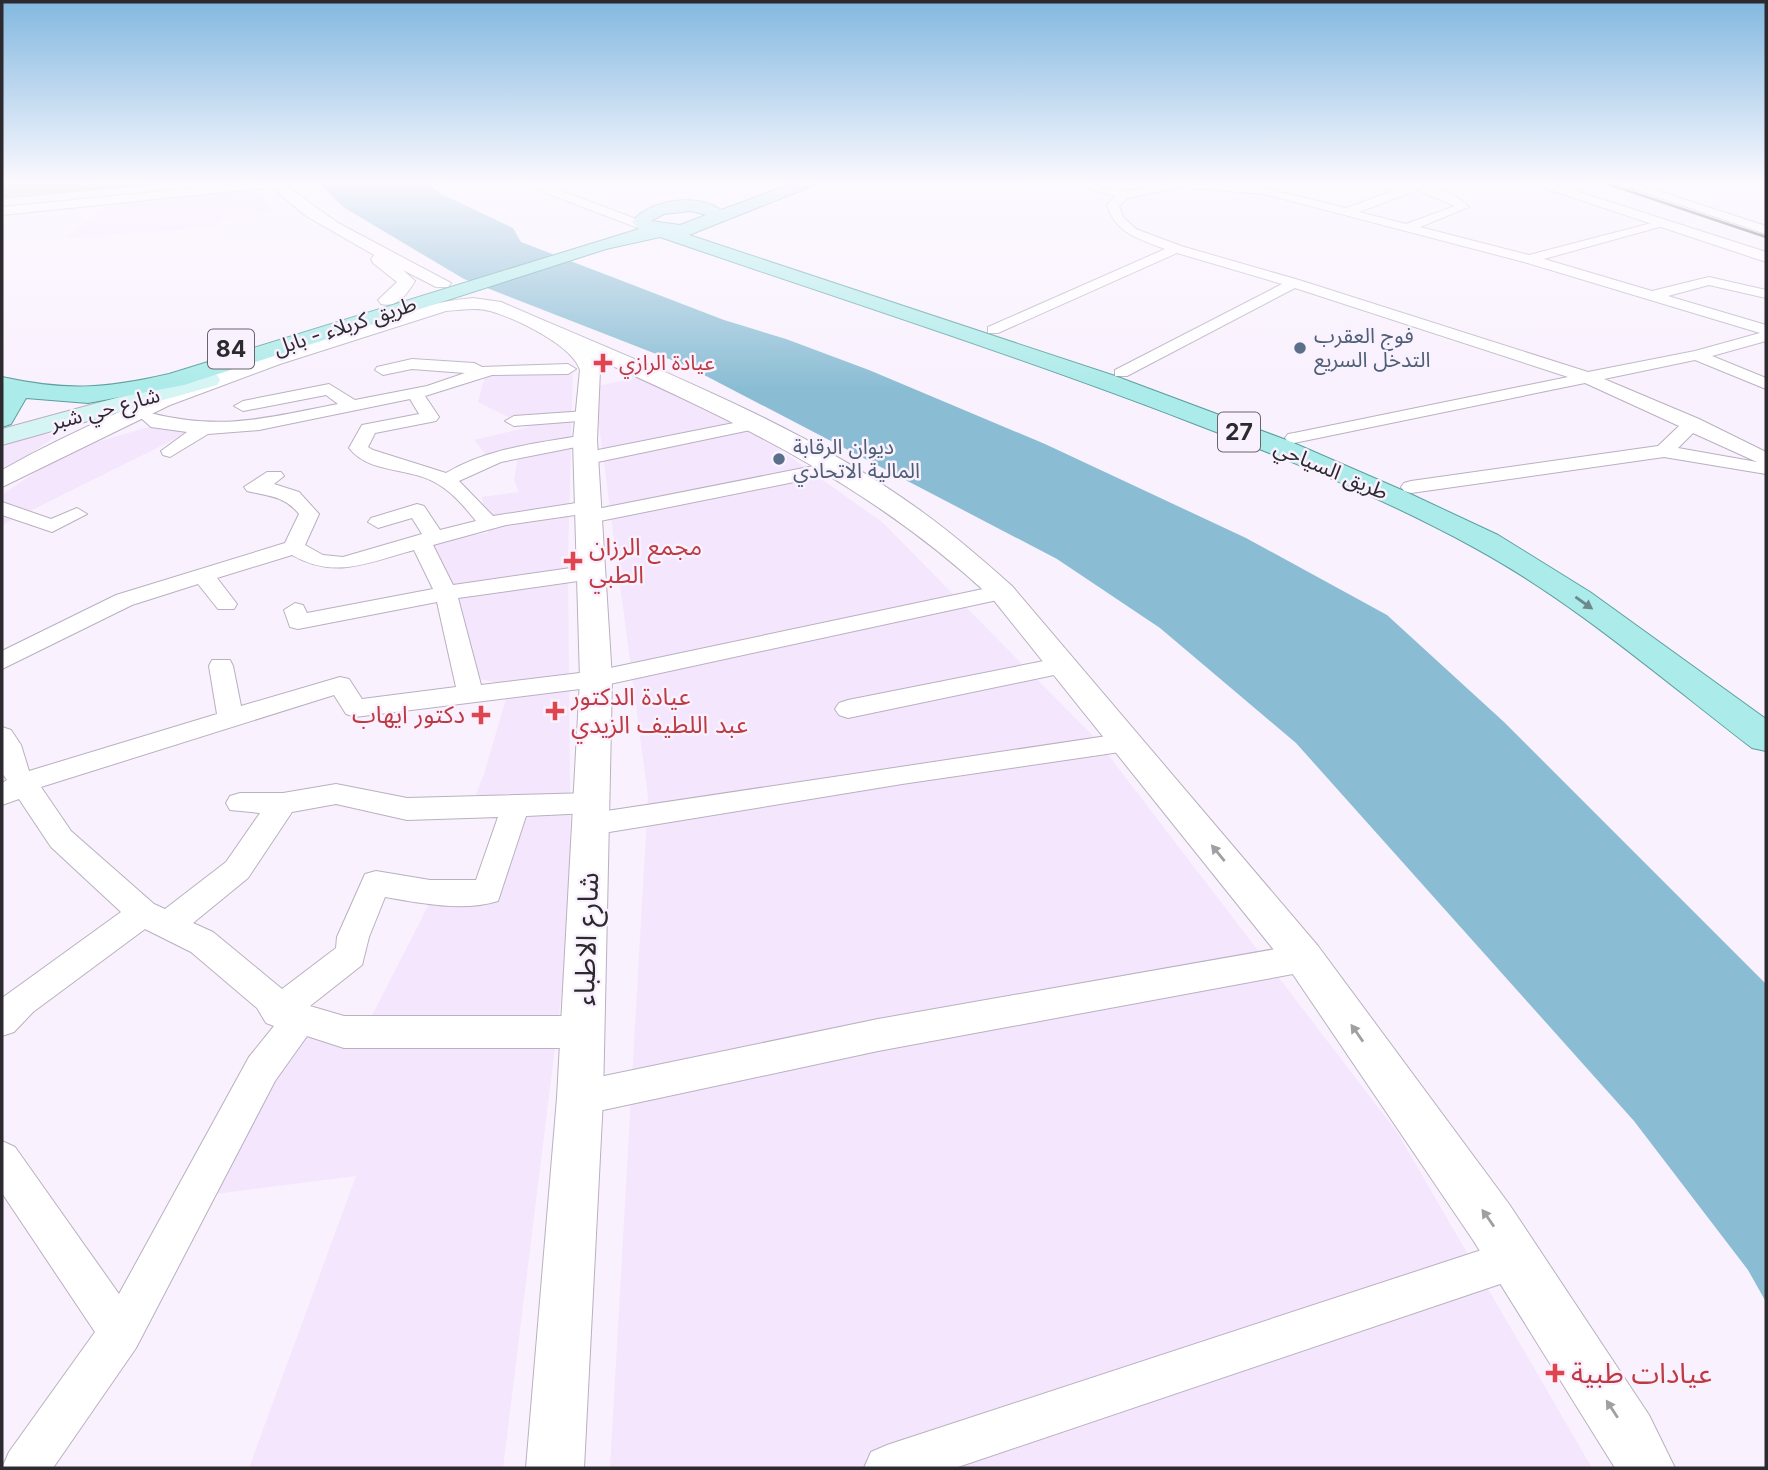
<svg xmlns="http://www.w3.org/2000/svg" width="1768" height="1470" font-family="Inter,'Noto Sans Arabic',sans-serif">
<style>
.built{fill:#f3e6fd}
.green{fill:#bacbad}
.water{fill:#8abdd4}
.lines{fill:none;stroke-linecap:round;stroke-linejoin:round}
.minor-casing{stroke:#bab0c0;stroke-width:2}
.tertiary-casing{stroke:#bab0c0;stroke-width:2}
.secondary-casing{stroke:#bab0c0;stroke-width:2}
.primary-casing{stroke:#5a9f9f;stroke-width:2}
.minor{fill:#fff;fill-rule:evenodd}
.tertiary{fill:#fff;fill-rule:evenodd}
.secondary{fill:#d5f5f4;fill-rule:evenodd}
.primary{fill:#abebe9;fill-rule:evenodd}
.rail{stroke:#464249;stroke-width:2.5}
.oneway{fill:#6c8a8c}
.oneway2{fill:#a09fa1}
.service-dot{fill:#5c6f8a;stroke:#f9f1fe;stroke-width:2.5}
.health-dot{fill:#e0444e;stroke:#f9f1fe;stroke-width:2.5}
.labels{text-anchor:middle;stroke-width:5;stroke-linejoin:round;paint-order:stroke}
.far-street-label{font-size:21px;fill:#2c292f;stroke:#f9f1fe}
.far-service-label{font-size:21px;fill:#4e5e75;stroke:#f9f1fe;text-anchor:start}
.far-health-label{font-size:21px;fill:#be3a42;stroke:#f9f1fe;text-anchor:start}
.shield{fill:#f9f1fe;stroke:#6a656d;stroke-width:2}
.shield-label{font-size:23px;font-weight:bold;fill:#2c292f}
.health-label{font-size:24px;fill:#be3a42;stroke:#f9f1fe;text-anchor:start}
.near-street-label{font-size:28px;fill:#2c292f;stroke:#f9f1fe}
.near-health-label{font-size:28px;fill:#be3a42;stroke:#f9f1fe;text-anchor:start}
</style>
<rect width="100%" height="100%" fill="#f9f1fe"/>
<g class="built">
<path d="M253,188L273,213L220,219L215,227L64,238L110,203Z"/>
<path d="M573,365L568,560L571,918L503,1468H249L356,1176L176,1199L283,1033H363L441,881L484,886L509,817L469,813L484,774L510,685L464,676L423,543L488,533L482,497L519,492L514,480L518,455L489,459L474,440L529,427L478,402L487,369Z"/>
<path d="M668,370L882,522L1096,739L1397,1132L1592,1468H610L648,797L594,387Z"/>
<path d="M156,425L195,429L2,525V495L66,451Z"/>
<path d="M59,434L2,473V436Z"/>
</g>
<path class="green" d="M2,182H190L2,199Z"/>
<path class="water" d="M318,182H426L441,194L513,228L521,242L724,320L786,339L869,370L1045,444L1246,538L1387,615L1504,722L1766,984V1302L1748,1270L1634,1121L1296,743L1160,628L1057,559L687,366L464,279L343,207Z"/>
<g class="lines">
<g class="minor-casing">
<g id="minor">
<path d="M257,182L279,184L273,187L2,215V207Z"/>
<path d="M1063,182H1084L1124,192L1172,182L1264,188L1346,208L1407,186L1400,182C1422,182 1453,190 1469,207L1420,227L1529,255L1663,220V226L1544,259L1652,291L1709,277L1766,290V298L1709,285L1668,296L1766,325V341L1712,356L1766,378V389L1695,360L1604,379L1699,419L1766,452V474L1664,457L1411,493L1404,491L1401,487L1404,483L1411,481L1658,446L1679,426L1585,383L1294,443L1288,442L1285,438L1288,434L1294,433L1568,377L1295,288L1127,376H1115V370L1282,284L1177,253L998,333H988V327L1165,249C1139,239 1115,233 1107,205L1116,196ZM1180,187L1264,194L1524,262L1760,333L1695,351L1588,372L1299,280L1181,246L1136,229L1123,217L1119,206L1128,198ZM1417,190L1455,206L1406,224L1359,212ZM1693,433L1757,462L1678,448Z"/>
<path d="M1614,182H1631L1766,226V234Z"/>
<path d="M1751,182H1766V189Z"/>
<path d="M412,359L474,363L482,367L568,364L576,369L568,374L492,375L425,396L439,417L436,421L375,433L368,447L373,450L446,473C488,448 538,443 585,435L591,436L594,440L591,444L501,462L459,481L493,516L589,501L596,503L597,509L834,462L843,468L834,474L590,523L583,521L582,514L506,525L433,545L453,585L592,565L603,572L592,579L458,598L481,685L596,671L1002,585L1013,592L1002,599L596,687L355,717L346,714L334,695L41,787L71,831L154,904L165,909L226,862L260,813L230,810L226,803L230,796L240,793H283L336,784L407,798L591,793L601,796L605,803L601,810L593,813L1127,733L1136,735L1140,742L1136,749L1127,751L902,784L591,835L581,832L577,824L581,816L590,813L526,816L498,901C463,912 420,903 385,897L369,937L362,965L310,1006L344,1016H583L595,1021L600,1032L595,1043L583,1048H344L307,1036L275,1081L136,1348L53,1468H2L9,1452L95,1332L2,1193V1141L15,1147L119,1294L249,1057L274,1026L266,1023L257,1008L191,952L145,929L33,1012L14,1032L2,1036V998L121,912L51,847L19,799L2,805V783L7,780L2,773V727L11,730L21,745L29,771L217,714L209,666L212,660H230L233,666L241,706L340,677L349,679L362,699L456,687L437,602L298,629L290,627L284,610L295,603L303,605L307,613L433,589L414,550C369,562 335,580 292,555L217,578L237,604L234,609H218L198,584L132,605L2,669V651L116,595L285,543L299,514C285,496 268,496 247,491L244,487L267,472H281L284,476L274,484L299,492L319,514L305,545L323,555L343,557L422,534L412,518L378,528L368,522L371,518L417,504L424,506L440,530L476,521C464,506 452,492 436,483C409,467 369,474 349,448L362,425L419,414L410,399L259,430L208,434L170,457L163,455L161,451L187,432L151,427L141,418L150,413C222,431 267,418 338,404L326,395L243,411L234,406L243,401L329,384L355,400L427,386L465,373L412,369L383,375L375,370L377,367ZM336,804L407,820L498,817L476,880H430L376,871L365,874L337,937L336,948L282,989L213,932L193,923L248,878L292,812Z"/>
<path d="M586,411L595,416L592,420L514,426L505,421L514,416Z"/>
<path d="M754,419L760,420L763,424L760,428L588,464L579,458L588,452Z"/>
<path d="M2,502L51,519L77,508L87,514L52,532L2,515Z"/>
<path d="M1064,657L1073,659L1076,665L1073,671L848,718L839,715L835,709L839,703L848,700Z"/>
<path d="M1304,944L1315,948L1320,958L1315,968L1304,972L878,1051L580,1115L567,1110L562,1098L567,1086L580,1081L878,1019Z"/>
<path d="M1515,1239L1529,1245L1535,1259L1529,1273L1515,1279L955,1468H864L871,1452L887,1445Z"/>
</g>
</g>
<g class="tertiary-casing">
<g id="tertiary">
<path d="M265,182H281L338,223L451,283L448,287H436L403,270L415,281C407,294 398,308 381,304L378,300L397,282L373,263L371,259L374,255L306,216Z"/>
<path d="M517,182H538L652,225L644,230L638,228Z"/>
<path d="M1526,182H1548L1766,252V262Z"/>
<path d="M473,298L501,302C643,364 796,420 921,511C953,534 983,560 1012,586L1318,946L1509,1204L1649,1415L1675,1468H1615L1473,1240L1290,970L992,598C873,487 744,425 597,359L600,370L597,440L612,679L603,1098L584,1468H526L557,1098L580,679L573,440L580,370C572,345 515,318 490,311C476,307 461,310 446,311L280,364L170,405L2,487V470C108,411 219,369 335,334C380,320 425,302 473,298Z"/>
</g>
</g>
<g class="secondary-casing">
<path id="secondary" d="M208,373L217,375L220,380L217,385L2,445V429Z"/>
</g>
<g class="primary-casing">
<path id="primary" d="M797,182H822L689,235L1115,376L1289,441L1404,491L1498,535L1590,592L1766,719V751L1752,748C1662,679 1574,602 1475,548C1384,498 1287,459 1190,422C1016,355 837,298 660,237L606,249L184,385L88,403L26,398L11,424L2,427V377C66,391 104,389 169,374L639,229L632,222C649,199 698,193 721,210ZM691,211L706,215L680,225L651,221L664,214Z"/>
</g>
<use href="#minor" class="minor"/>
<use href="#tertiary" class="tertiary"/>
<use href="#secondary" class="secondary"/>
<use href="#primary" class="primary"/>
<path class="rail" d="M1602,182L1766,237"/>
</g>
<defs><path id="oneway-solid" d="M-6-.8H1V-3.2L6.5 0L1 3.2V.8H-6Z" transform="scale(1.75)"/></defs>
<use class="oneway" href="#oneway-solid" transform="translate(1584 603) rotate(35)"/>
<g class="oneway2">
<use href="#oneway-solid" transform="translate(1218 853) rotate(-129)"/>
<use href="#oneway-solid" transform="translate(1357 1033) rotate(-125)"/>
<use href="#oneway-solid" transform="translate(1488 1218) rotate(-125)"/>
<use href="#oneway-solid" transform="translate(1612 1409) rotate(-123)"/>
</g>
<linearGradient id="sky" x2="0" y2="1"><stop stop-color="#82b8e0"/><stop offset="0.47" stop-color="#fcf9ff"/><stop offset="1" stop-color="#fcf9ff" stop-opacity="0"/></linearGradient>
<rect width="1768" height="388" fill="url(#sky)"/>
<g class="service-dot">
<circle cx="1300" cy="348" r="7"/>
<circle cx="779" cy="459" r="7"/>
</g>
<g class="health-dot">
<path d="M599.5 352.5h7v7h7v7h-7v7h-7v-7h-7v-7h7z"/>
<path d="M569.5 550.5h7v7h7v7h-7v7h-7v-7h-7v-7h7z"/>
<path d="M551.5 700.5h7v7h7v7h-7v7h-7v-7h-7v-7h7z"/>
<path d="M477.5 704.5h7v7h7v7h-7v7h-7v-7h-7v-7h7z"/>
<path d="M1551.5 1362.5h7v7h7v7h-7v7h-7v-7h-7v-7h7z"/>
</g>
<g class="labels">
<g class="far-street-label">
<text transform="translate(345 326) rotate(-18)" y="7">طريق كربلاء - بابل</text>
<text transform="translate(105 409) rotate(-15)" y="7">شارع حي شبر</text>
<text transform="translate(1331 470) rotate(23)" y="7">طريق السياحي</text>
</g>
<g class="far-service-label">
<text x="1314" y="343">فوج العقرب<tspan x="1314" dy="24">التدخل السريع</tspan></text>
<text x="793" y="454">ديوان الرقابة<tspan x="793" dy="24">المالية الاتحادي</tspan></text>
</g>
<g class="far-health-label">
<text x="619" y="370">عيادة الرازي</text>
</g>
<g class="shield">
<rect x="208" y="329.5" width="46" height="39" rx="5"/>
<rect x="1218" y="412.5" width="42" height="39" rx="5"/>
</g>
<g class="shield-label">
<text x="231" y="357">84</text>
<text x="1239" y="440">27</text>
</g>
<g class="health-label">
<text x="589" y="555">مجمع الرزان<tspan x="589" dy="28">الطبي</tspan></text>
<text x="571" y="705">عيادة الدكتور<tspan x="571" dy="28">عبد اللطيف الزيدي</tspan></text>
<text x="465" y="723" text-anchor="end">دكتور ايهاب</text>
</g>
<g class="near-street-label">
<text transform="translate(586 939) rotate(-88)" y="10">شارع الاطباء</text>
</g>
<g class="near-health-label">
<text x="1571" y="1383">عيادات طبية</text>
</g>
</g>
<rect width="1768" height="1470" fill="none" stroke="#2c292f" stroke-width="7"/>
</svg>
